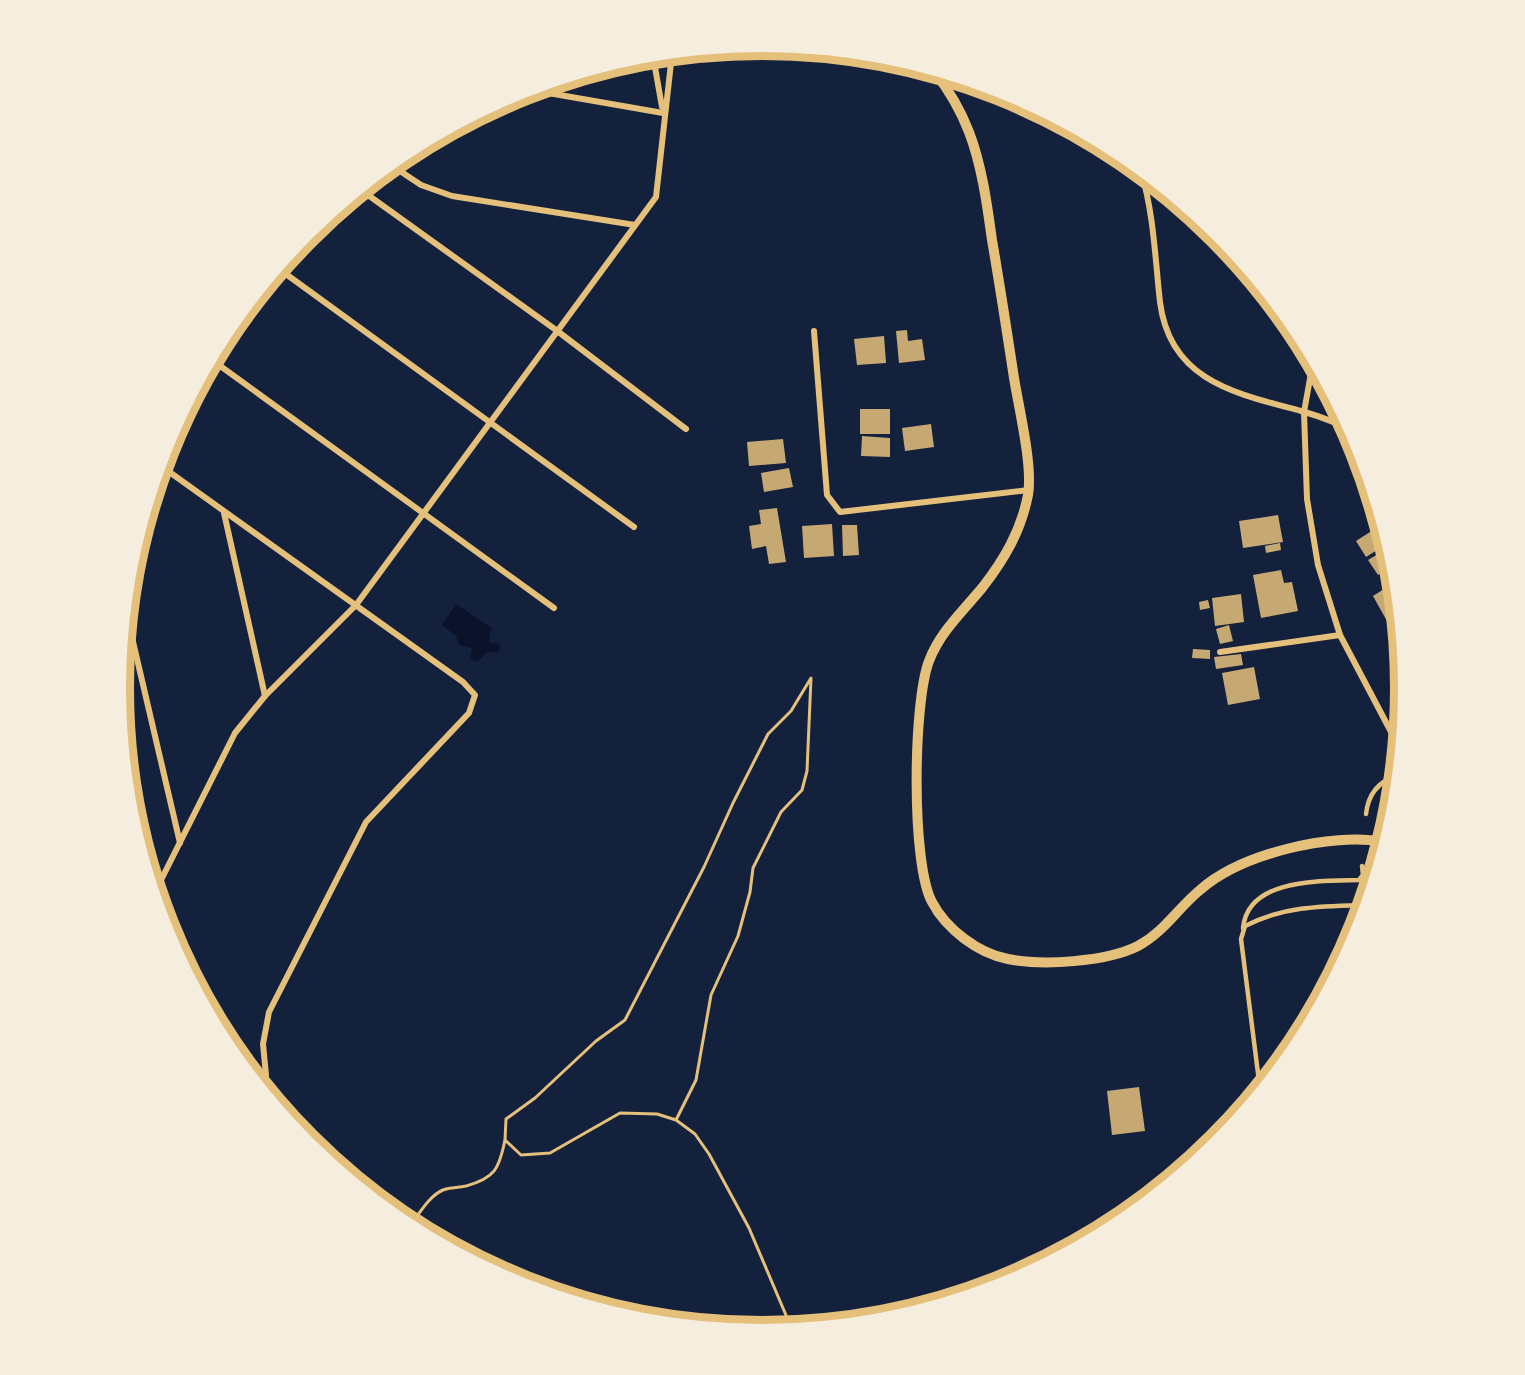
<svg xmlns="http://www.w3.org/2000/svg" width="1525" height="1375" font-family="'Roboto Condensed',sans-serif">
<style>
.water{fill:#0b132b}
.building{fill:#c6a872}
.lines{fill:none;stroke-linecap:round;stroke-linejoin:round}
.path{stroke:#e5c07b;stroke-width:3}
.service{stroke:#e5c07b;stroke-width:4.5}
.minor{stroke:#e5c07b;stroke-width:6}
.tertiary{stroke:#e5c07b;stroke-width:10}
.rim{fill:none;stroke:#e5c07b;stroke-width:8}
</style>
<rect width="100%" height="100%" fill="#14213d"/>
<path class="water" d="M456,604L493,629L489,634L490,642L500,644L499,652H487L478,662L470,659L472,648L459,645L456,636L442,625Z"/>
<g class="building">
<path d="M907,330L908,341L922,339L925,360L899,363L896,331Z"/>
<path d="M884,336L886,363L857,365L854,339Z"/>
<rect x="860" y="409" width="30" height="25"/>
<path d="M931,424L934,447L905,451L902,428Z"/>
<path d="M862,436L890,438V457L861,456Z"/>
<path d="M783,439L786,463L749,466L747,442Z"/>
<path d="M789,468L793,487L764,492L761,473Z"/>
<path d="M777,508L786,562L769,564L766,546L752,549L749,526L761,524L759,510Z"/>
<path d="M1278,515L1283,542L1243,548L1239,521Z"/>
<path d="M832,524L834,556L804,558L802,526Z"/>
<path d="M842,525H857L859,555L843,556Z"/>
<path d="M1381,525L1387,544L1366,557L1356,541Z"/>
<path d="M1280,543L1281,550L1266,553L1265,546Z"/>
<path d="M1388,548L1393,566L1378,575L1368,560Z"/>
<path d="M1281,570L1284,583L1292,582L1298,611L1261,618L1253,575Z"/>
<path d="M1395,582L1398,617L1388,623L1373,596Z"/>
<path d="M1241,594L1244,622L1215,626L1212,598Z"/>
<path d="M1208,600L1210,608L1200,610L1199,602Z"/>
<path d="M1229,625L1233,641L1220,644L1216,629Z"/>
<path d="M1193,649L1210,650V659L1192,658Z"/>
<path d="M1241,654L1243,665L1216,669L1214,657Z"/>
<path d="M1254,667L1260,699L1228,705L1222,673Z"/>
<path d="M1139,1087L1145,1131L1112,1135L1107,1091Z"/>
</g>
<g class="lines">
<g class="path">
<path d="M676,1120L696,1080L711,995L738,936L750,892L753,868L781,812L802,790L807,771L811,678L791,711L768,734L733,803L704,867L625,1020L596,1041L535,1098L506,1119L505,1140L521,1155L550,1153L620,1113L657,1114L676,1120L695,1134L709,1154L749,1228L791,1327"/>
<path d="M411,1224C420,1213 429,1196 443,1190C450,1187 458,1188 466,1186C495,1178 499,1169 505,1140"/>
</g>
<g class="service">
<path d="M1366,814C1368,795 1378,782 1396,776"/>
<path d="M1243,928C1248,878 1321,881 1359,880L1363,875L1362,866"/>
<path d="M1260,1089L1241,939L1245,926C1283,906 1323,906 1365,905"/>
</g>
<g class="minor">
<path d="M653,56L662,107"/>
<path d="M531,90L663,113"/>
<path d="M391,165L421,185L452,196L635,225"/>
<path d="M1141,171C1154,215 1155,258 1160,302C1170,382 1238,394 1301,411C1317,415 1333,422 1349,428"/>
<path d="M361,190L556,330L686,429"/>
<path d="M279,269L634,527"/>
<path d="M814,331L827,495L840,512L1029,490"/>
<path d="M212,360L554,608"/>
<path d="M1313,362L1304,412L1307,499L1318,565L1340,635L1399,747"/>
<path d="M161,466L463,682L475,695L469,713L366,822L269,1012L263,1044L266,1075L264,1088"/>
<path d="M224,513L265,696"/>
<path d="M127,616L180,843"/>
<path d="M1220,652L1340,635"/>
<path d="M156,890L235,733L265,696L356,605L656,197L672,54"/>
</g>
<path class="tertiary" d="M934,71C948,89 961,111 969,132C982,166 987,204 992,240C1000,286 1007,332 1014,378C1019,409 1033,466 1028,495C1021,531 1004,560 982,588C963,611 940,632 929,661C913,703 911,863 932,902C946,929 978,953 1008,959C1042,966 1106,962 1138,946C1164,932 1178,908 1200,890C1241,854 1331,832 1384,842"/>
</g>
<path d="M0 0H1525V1375H0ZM130 688a632 632 0 1 1 1264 0a632 632 0 1 1-1264 0Z" fill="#f5edde" fill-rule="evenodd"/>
<path class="rim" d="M130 688a632 632 0 1 1 1264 0a632 632 0 1 1-1264 0Z"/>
</svg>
